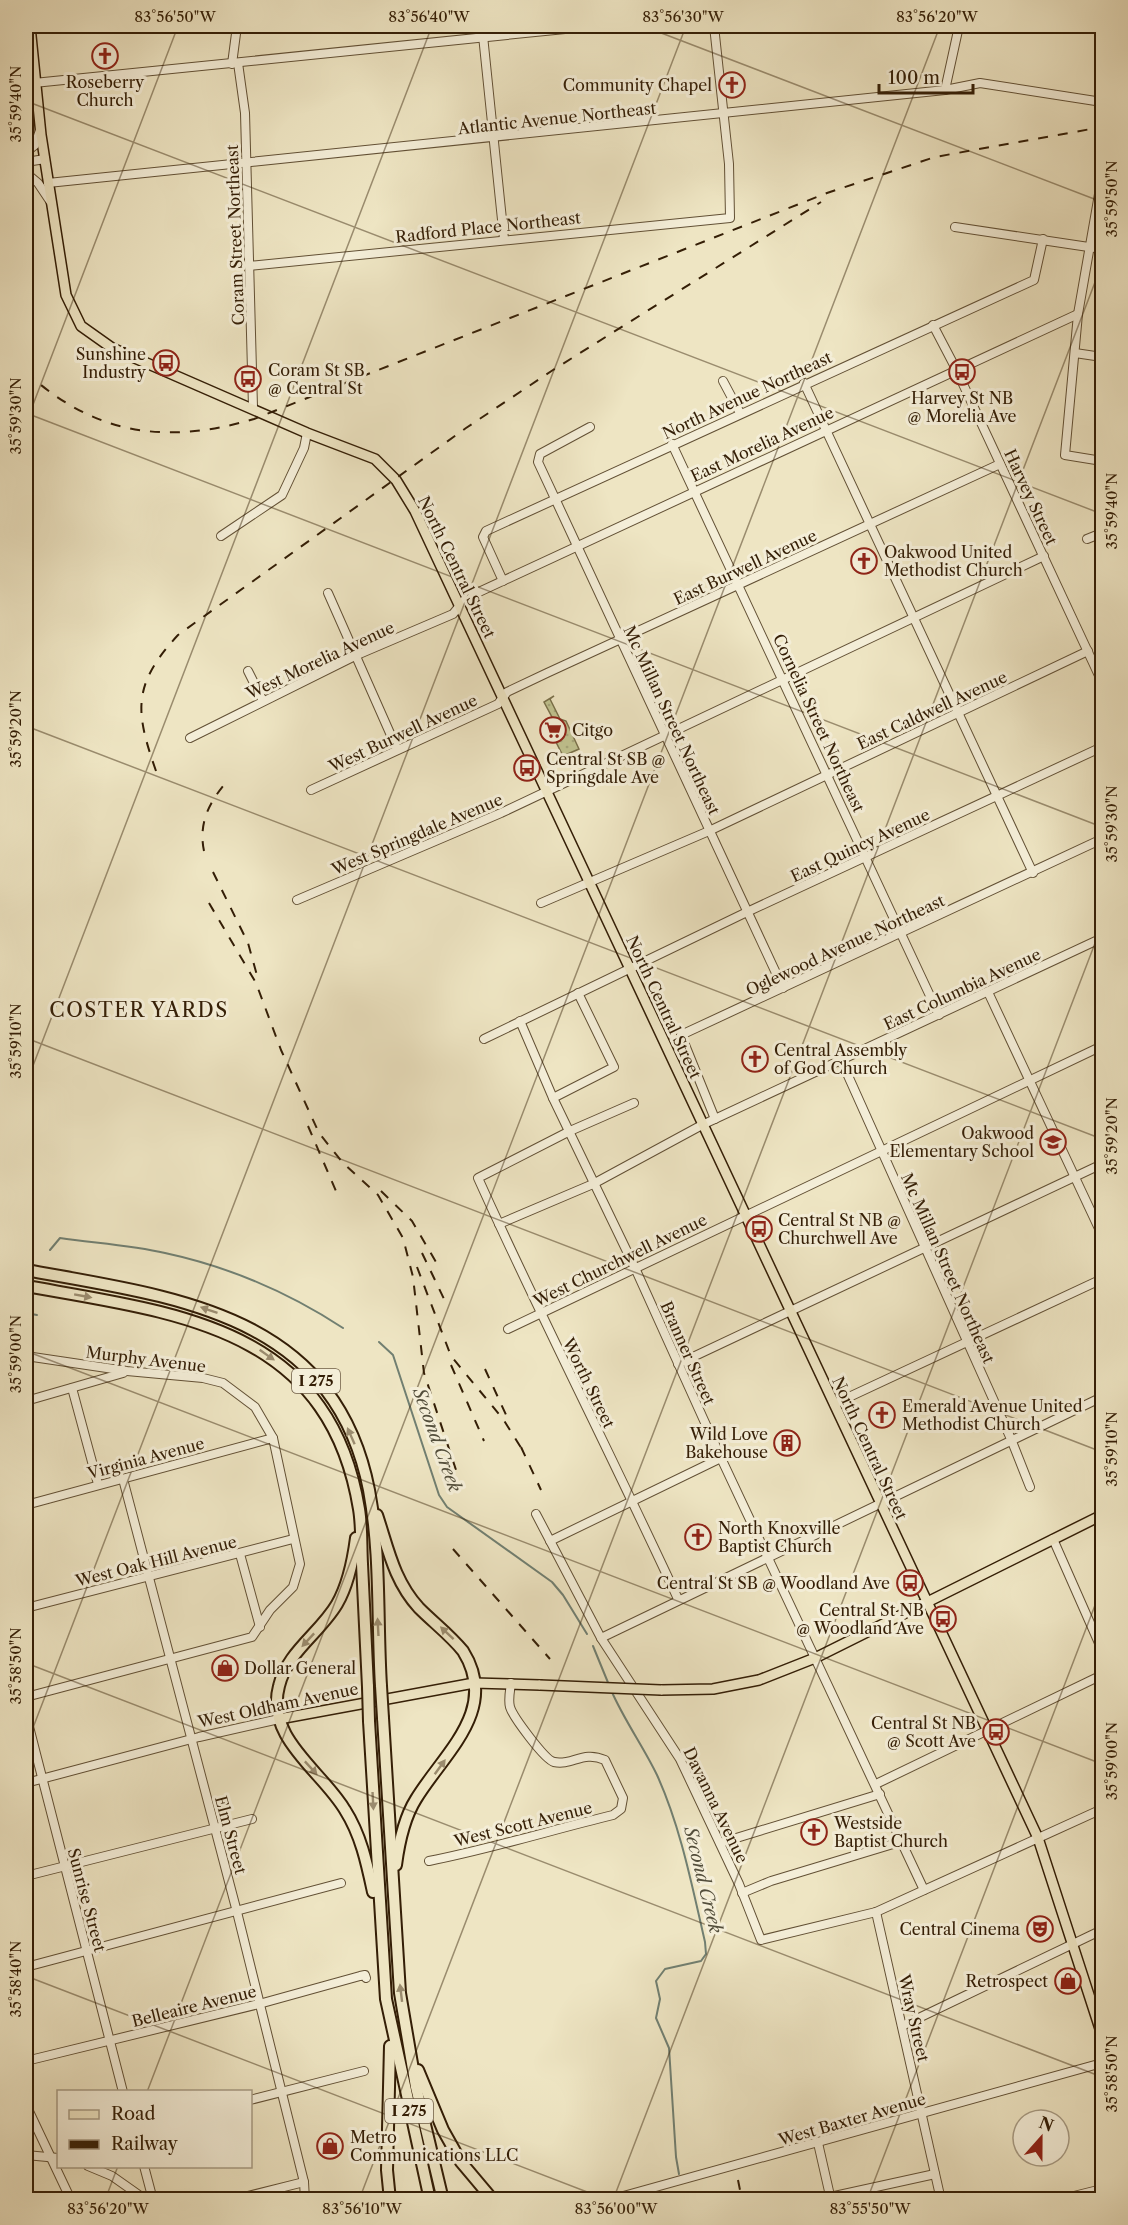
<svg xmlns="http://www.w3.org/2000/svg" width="1128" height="2225" font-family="'Libre Caslon Text',serif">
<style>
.grass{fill:url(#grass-dots);stroke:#7a704a;stroke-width:1.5}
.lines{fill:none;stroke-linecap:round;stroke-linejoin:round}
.stream{stroke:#717f71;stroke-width:2}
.minor-casing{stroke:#625035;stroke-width:10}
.major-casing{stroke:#341e06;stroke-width:12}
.highway-casing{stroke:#341e06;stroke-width:14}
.minor{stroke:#f4eed8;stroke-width:8}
.major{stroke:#eee5c3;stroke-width:9}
.highway{stroke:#eee5c3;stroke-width:10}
.rail{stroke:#341e06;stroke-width:2;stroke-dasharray:10 10;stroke-linecap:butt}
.major-bridge-casing{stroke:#341e06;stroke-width:12;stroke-linecap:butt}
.highway-bridge-casing{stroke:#341e06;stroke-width:14;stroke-linecap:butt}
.major-bridge{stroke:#eee5c3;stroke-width:9}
.highway-bridge{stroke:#eee5c3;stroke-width:10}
.oneway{fill:#9a8b6e}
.ticks{fill:none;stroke:#341e06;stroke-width:1.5;stroke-opacity:0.45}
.labels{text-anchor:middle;stroke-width:6;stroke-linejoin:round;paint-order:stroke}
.shield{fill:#f4eed8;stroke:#6e5c45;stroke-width:1.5}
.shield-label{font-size:15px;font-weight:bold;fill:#341e06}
.poi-label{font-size:16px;fill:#341e06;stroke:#f4eed8;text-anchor:start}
.street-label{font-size:16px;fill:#341e06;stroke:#f4eed8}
.water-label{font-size:18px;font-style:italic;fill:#534e3b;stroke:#f4eed8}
.quarter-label{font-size:20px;letter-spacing:1.5px;fill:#341e06;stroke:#f4eed8}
.neatline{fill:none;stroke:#341e06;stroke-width:2}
.ticks-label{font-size:15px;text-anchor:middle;fill:#341e06}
</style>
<defs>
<pattern id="grass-dots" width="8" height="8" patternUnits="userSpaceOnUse" patternTransform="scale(1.5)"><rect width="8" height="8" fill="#c0c28f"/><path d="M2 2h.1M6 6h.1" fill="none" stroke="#a6a67a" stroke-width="1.8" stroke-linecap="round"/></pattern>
</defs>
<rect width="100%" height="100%" fill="#eee5c3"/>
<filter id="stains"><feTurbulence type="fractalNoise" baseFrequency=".00333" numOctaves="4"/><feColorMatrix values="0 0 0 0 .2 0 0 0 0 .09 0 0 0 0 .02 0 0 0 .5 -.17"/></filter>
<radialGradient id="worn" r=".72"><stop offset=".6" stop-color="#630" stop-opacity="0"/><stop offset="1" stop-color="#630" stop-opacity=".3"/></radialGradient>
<path class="grass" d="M554,696L550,699L560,719L566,721L579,749L563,756L555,740L562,736L544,702Z"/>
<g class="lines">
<g class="stream">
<path d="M50,1250L60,1238C94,1243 131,1245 165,1253C230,1267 288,1292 343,1328"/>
<path d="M26,1313L37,1315"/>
<path d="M379,1342L393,1355L439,1495L447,1507L552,1582L563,1595L587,1634"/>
<path d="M593,1646L609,1685"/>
<path d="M611,1690C624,1720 643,1746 657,1775C681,1828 692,1886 705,1942L706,1954L701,1961L665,1969L656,1981L660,1999L656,2018L669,2048L676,2157L679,2174"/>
</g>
<g class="minor-casing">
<g id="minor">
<path d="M482,26L504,239"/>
<path d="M238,63L245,113L253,407"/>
<path d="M232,64L237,26"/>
<path d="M34,83L595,26"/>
<path d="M945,90L959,26"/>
<path d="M26,152L35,145L40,130"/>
<path d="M26,162L45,159"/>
<path d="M26,173L38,183L50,201"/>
<path d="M1102,177L1078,314L1065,455L1102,461"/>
<path d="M48,183C347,154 646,123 945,90L980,83L1102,102"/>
<path d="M955,227L1102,249"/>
<path d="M249,266L730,218L729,164L714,26"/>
<path d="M933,325L956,369L1102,682"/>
<path d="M1075,353L1102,357"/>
<path d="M723,381L740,413"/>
<path d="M804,383L1033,873"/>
<path d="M590,427L540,454L538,462L783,988"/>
<path d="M672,444L939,1015"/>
<path d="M221,536L282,495L304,448L307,433"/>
<path d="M1087,539L1102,533"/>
<path d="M503,581L483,537L486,531L1034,280L1043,239"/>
<path d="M328,593L397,749"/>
<path d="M248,671L263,701"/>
<path d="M190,738L357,655L453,614L466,598L1078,314"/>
<path d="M311,790L498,704L507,692L547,673L1000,464"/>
<path d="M297,900L501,813L1044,556"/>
<path d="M541,903L709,831L1088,651"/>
<path d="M988,992L1102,1235"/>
<path d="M520,1021L553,1098L635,1268L721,1458L924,1890"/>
<path d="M484,1039L747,912L1102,747"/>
<path d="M841,1060L1011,1439L1030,1487"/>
<path d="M553,1098L614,1067L578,993"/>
<path d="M634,1103L570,1131L478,1178C542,1320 613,1458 678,1599"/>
<path d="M715,1119L681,1035L1102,839"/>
<path d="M499,1224L593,1184L702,1125L1102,938"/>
<path d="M508,1329L1102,1046"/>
<path d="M26,1356L127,1371L203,1378L223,1383L255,1407L273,1438L300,1564L293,1587L270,1610L252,1637L26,1697"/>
<path d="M678,1364L1102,1164"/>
<path d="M72,1388L98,1484"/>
<path d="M26,1401L123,1373"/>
<path d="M834,1404L1102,1279"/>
<path d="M123,1479L237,1912L304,2182L305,2200"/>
<path d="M26,1505L273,1438"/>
<path d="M536,1514L601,1638L680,1759L739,1884L761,1940L876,1912L1102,1809"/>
<path d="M1053,1539L1102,1650"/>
<path d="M550,1541L721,1458"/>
<path d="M240,1554L260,1627"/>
<path d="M26,1608L293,1539"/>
<path d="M601,1638L1102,1397"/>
<path d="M26,1715L123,2092"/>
<path d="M26,1783L199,1737L279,1719"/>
<path d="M876,1784L1102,1675"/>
<path d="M720,1843L880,1794"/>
<path d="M429,1861C491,1849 551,1830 613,1815L621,1809L623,1798L605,1760C583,1750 572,1766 554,1762C545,1760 513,1717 510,1707C508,1700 510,1691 511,1683"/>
<path d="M26,1876L252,1819"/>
<path d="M742,1893L771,1881L903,1841"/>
<path d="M876,1912L941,2200"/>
<path d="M26,1967L341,1883"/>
<path d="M902,2026L1102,1930"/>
<path d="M26,2061L259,2004L360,1976L365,1975L366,1978"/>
<path d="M250,2100L364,2071"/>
<path d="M26,2105L71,2200"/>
<path d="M818,2143L831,2200"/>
<path d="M26,2155L58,2158"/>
<path d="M88,2166L112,2176L146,2200"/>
<path d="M144,2166L153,2200"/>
<path d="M830,2197L935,2174"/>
<path d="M232,2200L304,2182"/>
<path d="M609,2200L1102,2063"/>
<path d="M1058,2200L1102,2189"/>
</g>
</g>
<g class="major-casing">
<g id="major">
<path d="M30,26L41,135L66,295L81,326L112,348L307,433L375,459L396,480L415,511L1038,1838L1102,2035"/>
<path d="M661,1690L713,1689L759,1680L815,1658L1102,1515"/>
<path d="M279,1719L474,1683L540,1685"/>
</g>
</g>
<g class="highway-casing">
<g id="highway">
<path d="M26,1270C173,1297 334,1312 369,1490C381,1554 377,1621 381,1686"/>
<path d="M26,1286C176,1313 329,1326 359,1509C362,1527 361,1546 362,1564C364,1605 366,1646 368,1687"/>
<path d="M377,1515C388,1548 394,1581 419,1608C434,1623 450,1635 463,1651C500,1710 444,1753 416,1799C404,1818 399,1842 396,1865"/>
<path d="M356,1538C353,1561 348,1585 337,1604C320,1633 287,1652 279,1686C265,1738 322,1771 345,1810C361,1835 367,1864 373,1892"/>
<path d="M383,1718L400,1993L416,2087L443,2200"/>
<path d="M369,1721L386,1999L430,2200"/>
<path d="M390,2046L387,2170L390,2200"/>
<path d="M418,2070L443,2130L461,2162L493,2200"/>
</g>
</g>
<use href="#minor" class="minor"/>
<use href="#major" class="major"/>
<use href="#highway" class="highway"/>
<g class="rail">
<path d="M26,372C94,435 166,445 254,419L827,193L935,157L1102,127"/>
<path d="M156,771C135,711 132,685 178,635L466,428L553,370L821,202"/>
<path d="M204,851C198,822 210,801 228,780"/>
<path d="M213,872L248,943L258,979"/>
<path d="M209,903L256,983L281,1050L319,1133L343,1163L378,1195L403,1238L413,1277L424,1373L457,1473"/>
<path d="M308,1126L339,1198"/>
<path d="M381,1191L412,1221L436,1262"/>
<path d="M422,1253L445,1301"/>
<path d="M417,1267L451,1356L503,1419L525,1454"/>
<path d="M451,1365L484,1441"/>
<path d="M485,1369L507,1417"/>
<path d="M521,1447L541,1490"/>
<path d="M453,1549L550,1659"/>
<path d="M738,2180L742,2200"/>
</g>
<g class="major-bridge-casing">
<path id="major-bridge" d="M540,1685L661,1690"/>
</g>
<g class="highway-bridge-casing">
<g id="highway-bridge">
<path d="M381,1686L383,1718"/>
<path d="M368,1687L369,1721"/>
</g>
</g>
<use href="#major-bridge" class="major-bridge"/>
<use href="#highway-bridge" class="highway-bridge"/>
</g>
<defs><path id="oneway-solid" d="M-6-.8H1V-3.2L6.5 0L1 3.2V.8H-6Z" transform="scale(1.5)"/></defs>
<g class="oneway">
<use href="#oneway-solid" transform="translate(83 1296) rotate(10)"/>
<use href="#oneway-solid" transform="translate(209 1310) rotate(-161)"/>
<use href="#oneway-solid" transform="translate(267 1355) rotate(35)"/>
<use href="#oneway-solid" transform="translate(351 1436) rotate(-114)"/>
<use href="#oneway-solid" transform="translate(378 1627) rotate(-93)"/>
<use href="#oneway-solid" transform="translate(447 1633) rotate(-137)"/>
<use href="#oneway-solid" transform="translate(308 1640) rotate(133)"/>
<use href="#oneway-solid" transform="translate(440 1767) rotate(-54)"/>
<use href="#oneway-solid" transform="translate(311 1768) rotate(47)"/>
<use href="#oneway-solid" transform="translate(373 1801) rotate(87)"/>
<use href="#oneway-solid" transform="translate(401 1993) rotate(-97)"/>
</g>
<path class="ticks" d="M643,26L1102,202M26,101L1102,514M26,413L1102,827M26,423L178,26M26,726L1102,1139M26,1038L1102,1452M26,1084L432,26M26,1351L1102,1764M26,1663L1102,2077M26,1746L686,26M26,1976L608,2200M147,2092L940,26M105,2200L118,2166M359,2200L1102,264M613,2200L1102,925M867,2200L1102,1587"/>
<defs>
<g id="church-ring" transform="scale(1.35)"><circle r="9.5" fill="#f4eed8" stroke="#8f2418" stroke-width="1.5"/><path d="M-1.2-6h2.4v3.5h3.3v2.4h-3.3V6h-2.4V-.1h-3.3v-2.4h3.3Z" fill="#8f2418"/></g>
<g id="bus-ring" transform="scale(1.35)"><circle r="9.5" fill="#f4eed8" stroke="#8f2418" stroke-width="1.5"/><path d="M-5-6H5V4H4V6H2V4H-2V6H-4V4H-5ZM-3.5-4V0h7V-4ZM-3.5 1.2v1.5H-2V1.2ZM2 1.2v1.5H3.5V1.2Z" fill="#8f2418"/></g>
<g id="supermarket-ring" transform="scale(1.35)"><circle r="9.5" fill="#f4eed8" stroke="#8f2418" stroke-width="1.5"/><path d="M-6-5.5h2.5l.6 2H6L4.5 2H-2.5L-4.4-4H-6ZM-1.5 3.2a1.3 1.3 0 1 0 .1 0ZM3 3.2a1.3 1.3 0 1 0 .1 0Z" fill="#8f2418"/></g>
<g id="school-ring" transform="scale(1.35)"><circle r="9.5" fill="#f4eed8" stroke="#8f2418" stroke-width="1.5"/><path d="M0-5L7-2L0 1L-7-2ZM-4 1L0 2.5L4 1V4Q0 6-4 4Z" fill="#8f2418"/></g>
<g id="building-ring" transform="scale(1.35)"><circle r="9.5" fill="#f4eed8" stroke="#8f2418" stroke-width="1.5"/><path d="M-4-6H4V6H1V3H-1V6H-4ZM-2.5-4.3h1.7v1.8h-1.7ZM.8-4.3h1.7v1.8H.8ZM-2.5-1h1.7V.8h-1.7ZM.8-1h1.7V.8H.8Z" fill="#8f2418"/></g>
<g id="shop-ring" transform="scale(1.35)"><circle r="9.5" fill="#f4eed8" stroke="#8f2418" stroke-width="1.5"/><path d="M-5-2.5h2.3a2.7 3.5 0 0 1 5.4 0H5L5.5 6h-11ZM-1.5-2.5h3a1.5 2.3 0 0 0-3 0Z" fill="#8f2418"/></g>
<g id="theatre-ring" transform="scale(1.35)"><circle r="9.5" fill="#f4eed8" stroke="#8f2418" stroke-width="1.5"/><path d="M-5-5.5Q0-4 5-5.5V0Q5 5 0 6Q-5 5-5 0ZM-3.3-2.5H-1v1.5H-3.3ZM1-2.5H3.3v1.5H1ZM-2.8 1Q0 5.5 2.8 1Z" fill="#8f2418"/></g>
</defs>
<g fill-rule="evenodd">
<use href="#church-ring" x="105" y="56"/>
<use href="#church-ring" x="732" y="85"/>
<use href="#bus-ring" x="166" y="363"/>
<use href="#bus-ring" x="962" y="372"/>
<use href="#bus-ring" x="248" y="379"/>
<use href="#church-ring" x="864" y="561"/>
<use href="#supermarket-ring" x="553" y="730"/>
<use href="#bus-ring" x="527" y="768"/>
<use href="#church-ring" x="755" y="1059"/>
<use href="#school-ring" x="1053" y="1142"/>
<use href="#bus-ring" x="759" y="1229"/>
<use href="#church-ring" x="882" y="1415"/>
<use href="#building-ring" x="787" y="1443"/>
<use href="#church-ring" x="698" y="1537"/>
<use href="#bus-ring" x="910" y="1583"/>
<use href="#bus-ring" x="943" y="1619"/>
<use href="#shop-ring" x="225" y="1668"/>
<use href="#bus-ring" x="996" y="1732"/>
<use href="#church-ring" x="814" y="1832"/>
<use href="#theatre-ring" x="1040" y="1929"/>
<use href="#shop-ring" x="1068" y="1981"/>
<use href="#shop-ring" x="330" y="2146"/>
</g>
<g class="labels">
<g class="shield">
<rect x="292" y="1369" width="48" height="24" rx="4.5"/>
<rect x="385" y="2099" width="48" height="24" rx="4.5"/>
</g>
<g class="shield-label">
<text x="316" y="1386">I 275</text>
<text x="409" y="2116">I 275</text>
</g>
<g class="poi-label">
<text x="105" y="88" text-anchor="middle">Roseberry<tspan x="105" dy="18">Church</tspan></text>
<text x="712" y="91" text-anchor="end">Community Chapel</text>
<text x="146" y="360" text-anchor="end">Sunshine<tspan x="146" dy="18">Industry</tspan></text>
<text x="268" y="376">Coram St SB<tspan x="268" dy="18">@ Central St</tspan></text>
<text x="962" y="404" text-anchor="middle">Harvey St NB<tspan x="962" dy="18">@ Morelia Ave</tspan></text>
<text x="884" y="558">Oakwood United<tspan x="884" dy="18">Methodist Church</tspan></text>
<text x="572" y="736">Citgo</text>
<text x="546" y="765">Central St SB @<tspan x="546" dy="18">Springdale Ave</tspan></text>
<text x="774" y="1056">Central Assembly<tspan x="774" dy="18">of God Church</tspan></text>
<text x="1034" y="1139" text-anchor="end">Oakwood<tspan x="1034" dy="18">Elementary School</tspan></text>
<text x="778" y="1226">Central St NB @<tspan x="778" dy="18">Churchwell Ave</tspan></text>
<text x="902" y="1412">Emerald Avenue United<tspan x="902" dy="18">Methodist Church</tspan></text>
<text x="768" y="1440" text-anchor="end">Wild Love<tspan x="768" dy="18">Bakehouse</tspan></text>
<text x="718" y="1534">North Knoxville<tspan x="718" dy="18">Baptist Church</tspan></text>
<text x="890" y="1589" text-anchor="end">Central St SB @ Woodland Ave</text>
<text x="924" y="1616" text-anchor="end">Central St NB<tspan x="924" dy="18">@ Woodland Ave</tspan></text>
<text x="244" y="1674">Dollar General</text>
<text x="976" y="1729" text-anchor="end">Central St NB<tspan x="976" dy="18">@ Scott Ave</tspan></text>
<text x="834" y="1829">Westside<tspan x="834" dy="18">Baptist Church</tspan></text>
<text x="1020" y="1935" text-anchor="end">Central Cinema</text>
<text x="1048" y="1987" text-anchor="end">Retrospect</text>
<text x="350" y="2143">Metro<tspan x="350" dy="18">Communications LLC</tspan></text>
</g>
<g class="street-label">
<text transform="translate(557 118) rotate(-6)" y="6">Atlantic Avenue Northeast</text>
<text transform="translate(488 227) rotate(-6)" y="6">Radford Place Northeast</text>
<text transform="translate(235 235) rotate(-92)" y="6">Coram Street Northeast</text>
<text transform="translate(747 395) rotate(-25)" y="6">North Avenue Northeast</text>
<text transform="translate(762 444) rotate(-25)" y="6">East Morelia Avenue</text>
<text transform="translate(1031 497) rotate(65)" y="6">Harvey Street</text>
<text transform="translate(457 567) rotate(64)" y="6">North Central Street</text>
<text transform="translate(745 567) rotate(-25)" y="6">East Burwell Avenue</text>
<text transform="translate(320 660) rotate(-25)" y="6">West Morelia Avenue</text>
<text transform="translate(932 710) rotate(-25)" y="6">East Caldwell Avenue</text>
<text transform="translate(672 720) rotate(65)" y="6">Mc Millan Street Northeast</text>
<text transform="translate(819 723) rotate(65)" y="6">Cornelia Street Northeast</text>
<text transform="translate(403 733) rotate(-25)" y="6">West Burwell Avenue</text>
<text transform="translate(417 834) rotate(-23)" y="6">West Springdale Avenue</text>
<text transform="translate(860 845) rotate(-25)" y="6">East Quincy Avenue</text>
<text transform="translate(845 945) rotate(-25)" y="6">Oglewood Avenue Northeast</text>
<text transform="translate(962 989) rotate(-25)" y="6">East Columbia Avenue</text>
<text transform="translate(664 1007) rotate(65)" y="6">North Central Street</text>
<text transform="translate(620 1260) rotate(-26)" y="6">West Churchwell Avenue</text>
<text transform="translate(948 1268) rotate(66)" y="6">Mc Millan Street Northeast</text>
<text transform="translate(688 1353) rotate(66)" y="6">Branner Street</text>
<text transform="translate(146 1359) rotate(7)" y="6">Murphy Avenue</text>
<text transform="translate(589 1383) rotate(64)" y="6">Worth Street</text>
<text transform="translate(870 1448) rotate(65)" y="6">North Central Street</text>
<text transform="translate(146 1458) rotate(-15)" y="6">Virginia Avenue</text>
<text transform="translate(156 1561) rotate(-14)" y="6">West Oak Hill Avenue</text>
<text transform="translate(278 1705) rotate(-12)" y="6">West Oldham Avenue</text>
<text transform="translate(716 1805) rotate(64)" y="6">Davanna Avenue</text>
<text transform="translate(523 1824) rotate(-14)" y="6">West Scott Avenue</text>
<text transform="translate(231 1835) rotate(75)" y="6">Elm Street</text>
<text transform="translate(87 1900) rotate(75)" y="6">Sunrise Street</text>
<text transform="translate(194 2006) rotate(-14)" y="6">Belleaire Avenue</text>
<text transform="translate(914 2018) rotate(77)" y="6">Wray Street</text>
<text transform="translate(852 2119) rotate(-16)" y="6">West Baxter Avenue</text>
</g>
<g class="water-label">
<text transform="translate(437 1440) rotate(70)" y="6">Second Creek</text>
<text transform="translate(703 1880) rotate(76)" y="6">Second Creek</text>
</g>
<g class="quarter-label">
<text x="139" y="1017">COSTER YARDS</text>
</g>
</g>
<rect width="1128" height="2225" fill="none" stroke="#eee5c3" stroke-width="66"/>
<rect x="57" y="2090" width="195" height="78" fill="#f4eed8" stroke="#a79b84" stroke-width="1.5"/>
<rect x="69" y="2110" width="30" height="9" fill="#eee5c3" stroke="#a79b84" stroke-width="1.5"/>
<text x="111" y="2120" font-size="18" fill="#341e06">Road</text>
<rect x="69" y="2140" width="30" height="9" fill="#341e06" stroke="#a79b84" stroke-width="1.5"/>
<text x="111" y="2150" font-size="18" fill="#341e06">Railway</text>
<g transform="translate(1041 2138) rotate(21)"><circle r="28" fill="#f4eed8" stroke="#a79b84" stroke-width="1.5"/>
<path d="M0-4.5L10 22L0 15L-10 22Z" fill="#8f2418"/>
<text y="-9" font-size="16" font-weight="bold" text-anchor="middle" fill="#341e06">N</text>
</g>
<path d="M879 84v9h94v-9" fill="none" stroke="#341e06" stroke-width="3"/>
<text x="888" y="84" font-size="18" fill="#341e06" stroke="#f4eed8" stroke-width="4.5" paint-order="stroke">100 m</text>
<rect x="33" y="33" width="1062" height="2159" class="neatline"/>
<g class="ticks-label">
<text x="175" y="22">83°56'50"W</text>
<text x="429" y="22">83°56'40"W</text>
<text x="683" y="22">83°56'30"W</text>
<text x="937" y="22">83°56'20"W</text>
<text transform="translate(16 104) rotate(-90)" y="5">35°59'40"N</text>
<text transform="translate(1112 199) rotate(-90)" y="5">35°59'50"N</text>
<text transform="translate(16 416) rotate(-90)" y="5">35°59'30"N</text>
<text transform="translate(1112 511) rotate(-90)" y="5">35°59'40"N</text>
<text transform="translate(16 729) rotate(-90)" y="5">35°59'20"N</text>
<text transform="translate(1112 824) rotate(-90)" y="5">35°59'30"N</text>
<text transform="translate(16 1041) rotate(-90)" y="5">35°59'10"N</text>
<text transform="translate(1112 1136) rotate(-90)" y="5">35°59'20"N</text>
<text transform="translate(16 1354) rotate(-90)" y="5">35°59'00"N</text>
<text transform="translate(1112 1449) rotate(-90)" y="5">35°59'10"N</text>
<text transform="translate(16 1666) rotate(-90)" y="5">35°58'50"N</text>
<text transform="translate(1112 1761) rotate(-90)" y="5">35°59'00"N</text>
<text transform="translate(16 1979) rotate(-90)" y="5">35°58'40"N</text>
<text transform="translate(1112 2074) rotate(-90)" y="5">35°58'50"N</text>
<text x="108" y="2214">83°56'20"W</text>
<text x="362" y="2214">83°56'10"W</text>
<text x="616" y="2214">83°56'00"W</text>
<text x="870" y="2214">83°55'50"W</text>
</g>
<rect width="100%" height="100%" filter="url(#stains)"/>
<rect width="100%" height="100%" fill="url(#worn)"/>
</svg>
